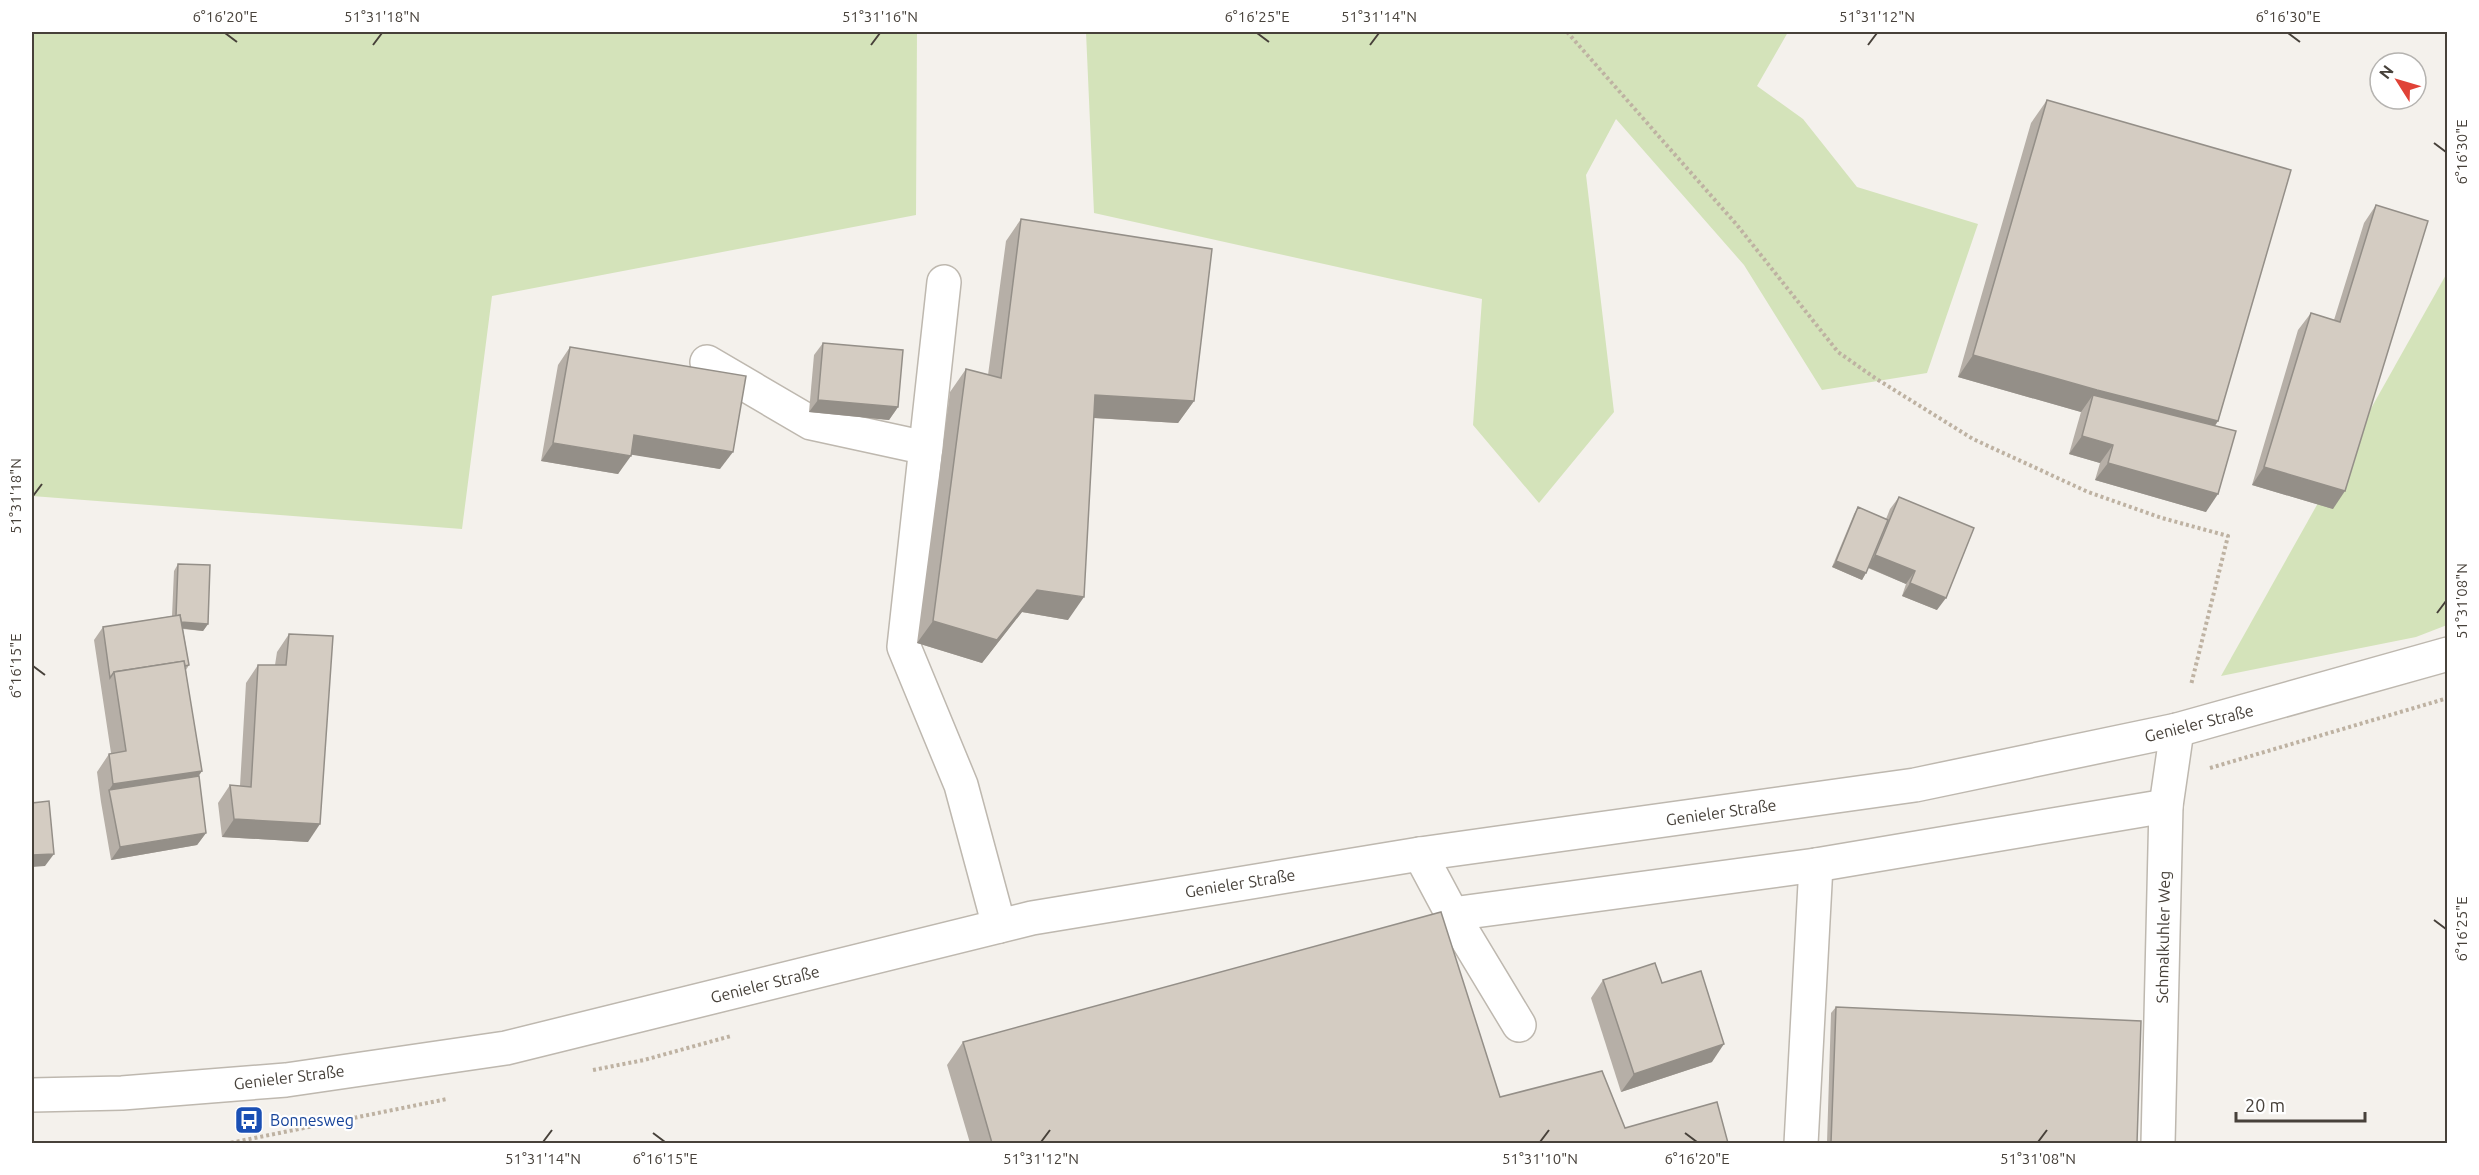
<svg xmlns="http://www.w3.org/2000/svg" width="2479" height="1175" font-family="Ubuntu,sans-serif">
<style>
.green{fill:#d4e3ba}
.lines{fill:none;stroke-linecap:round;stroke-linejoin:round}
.minor-casing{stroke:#beb8af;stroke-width:36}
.path{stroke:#beb2a2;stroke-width:4;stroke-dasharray:3 3;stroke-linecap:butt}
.minor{stroke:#fff;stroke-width:33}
.wall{fill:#b6afa7}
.shaded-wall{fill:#948f88}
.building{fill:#d4ccc2;stroke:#948f88;stroke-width:1.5}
.ticks{fill:none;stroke:#47413a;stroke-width:2}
.labels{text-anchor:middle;stroke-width:4.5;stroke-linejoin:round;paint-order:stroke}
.street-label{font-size:16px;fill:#47413a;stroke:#fff}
.transit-label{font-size:16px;fill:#164399;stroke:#fff;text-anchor:start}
.neatline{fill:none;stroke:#47413a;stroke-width:2}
.ticks-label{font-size:15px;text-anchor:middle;fill:#47413a}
</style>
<rect width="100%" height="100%" fill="#f4f1ec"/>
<g class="green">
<path d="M32,32H917L916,215L492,296L462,529L32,496Z"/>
<path d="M1086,32H1788L1757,86L1803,119L1857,187L1978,224L1927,373L1822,390L1744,265L1616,119L1586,175L1614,412L1539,503L1473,425L1482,299L1094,213Z"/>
<path d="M2447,273V625L2416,637L2221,676Z"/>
</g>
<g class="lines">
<g class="minor-casing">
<g id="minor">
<path d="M944,282L904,647L961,785L999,926"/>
<path d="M707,362L811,423L926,448"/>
<path d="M1420,854L1452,914L1519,1025"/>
<path d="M1452,914L1816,865L2166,806"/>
<path d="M32,1095L122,1093L286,1080L506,1048L1032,918L1420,854L1915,785L2177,730L2448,654"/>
<path d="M1801,1144L1816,865"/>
<path d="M2158,1144L2166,806L2177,730"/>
</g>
</g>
<g class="path">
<path d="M1567,32L1737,225L1838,352L1875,378L1973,439L2088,492L2162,518L2228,536L2191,685"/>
<path d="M2210,768L2448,698"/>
<path d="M593,1070L644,1060L731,1036"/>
<path d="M225,1144L447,1099"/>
</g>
<use href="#minor" class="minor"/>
</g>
<g class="wall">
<path d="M2047,100L2218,421L2215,426L2206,512L2095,480L2100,463L2069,454L2081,412L1958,377L2031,123Z"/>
<path d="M2376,205L2333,509L2252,485L2298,330L2311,313L2334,320L2364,223Z"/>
<path d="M1021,219L1194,401L1178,423L1093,418L1068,620L1022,612L982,663L917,643L950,392L966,369L988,375L1006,241Z"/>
<path d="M823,343L898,407L889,420L809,412L814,355Z"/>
<path d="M570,347L720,469L631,454L618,474L541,461L558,365Z"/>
<path d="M1899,497L1937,610L1902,596L1906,584L1868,568L1862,580L1832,567L1854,514L1858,507L1886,519L1890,509Z"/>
<path d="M178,564L208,624L203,631L183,629L189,665L186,670L206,833L197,845L111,860L101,802L97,772L109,754L111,753L94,640L103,627L172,616L174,571Z"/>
<path d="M289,634L308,842L222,837L218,803L230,785L240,786L246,683L258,665H275L277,652Z"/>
<path d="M1603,980L1662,983L1712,1062L1621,1092L1591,998Z"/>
<path d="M1836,1007L2137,1143H1827L1831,1013Z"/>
<path d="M963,1042L1500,1097L1625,1128L1728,1143H970L947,1065Z"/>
</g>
<g class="shaded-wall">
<path d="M1973,355L2218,421L2202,443L2093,395L2081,412L1958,377Z"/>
<path d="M1095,395L1194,401L1178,423L1079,417Z"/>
<path d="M818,400L898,407L889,420L809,412Z"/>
<path d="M634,435L733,452L720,469L621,453Z"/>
<path d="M2082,436L2113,445L2100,463L2069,454Z"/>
<path d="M553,443L631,456L618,474L541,461Z"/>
<path d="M2108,463L2218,494L2206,512L2095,480Z"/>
<path d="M2264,467L2345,491L2333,509L2252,485Z"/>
<path d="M1875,555L1915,571L1906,584L1867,567Z"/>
<path d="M1836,561L1866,573L1862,580L1832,567Z"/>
<path d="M1910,583L1946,598L1937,610L1902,596Z"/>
<path d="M1037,590L1084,597L1068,620L1022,612L982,663L917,643L933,621Z"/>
<path d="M176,621L208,624L203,631L171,627Z"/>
<path d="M202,771L190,789L109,790L113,784Z"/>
<path d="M234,819L320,824L308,842L222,837Z"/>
<path d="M206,833L197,845L111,860L120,847Z"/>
<path d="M54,854L45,866L32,867V855Z"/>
<path d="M1724,1044L1712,1062L1621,1092L1634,1074Z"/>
</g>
<g class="building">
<path d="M2047,100L2291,170L2218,421L2097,390L1973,355Z"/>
<path d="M2376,205L2428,221L2345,491L2264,467L2311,313L2340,322Z"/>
<path d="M1021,219L1212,249L1194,401L1095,395L1084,597L1037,590L997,640L933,621L966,369L1001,378Z"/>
<path d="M823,343L903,350L898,407L818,400Z"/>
<path d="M570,347L746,376L733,452L634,435L631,456L553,443Z"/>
<path d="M2093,395L2236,431L2218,494L2108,463L2113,445L2082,436Z"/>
<path d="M1899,497L1974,528L1946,598L1910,583L1915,571L1875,555Z"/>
<path d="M1858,507L1888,520L1866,573L1836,561Z"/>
<path d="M178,564L210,565L208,624L181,622L180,615L176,616Z"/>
<path d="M180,615L189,665L185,666L184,661L114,672L110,678L103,627Z"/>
<path d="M289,634L333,636L320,824L234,819L230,785L251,787L258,665H286Z"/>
<path d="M184,661L202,771L113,784L109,754L126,751L114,672Z"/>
<path d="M199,776L206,833L120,847L109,790Z"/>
<path d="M49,801L54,854L32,855V803Z"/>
<path d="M1441,912L1500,1097L1602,1071L1625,1128L1717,1102L1728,1143H992L963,1042Z"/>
<path d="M1655,963L1662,983L1701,971L1724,1044L1634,1074L1603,980Z"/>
<path d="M1836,1007L2141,1021L2137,1143H1831Z"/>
</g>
<path class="ticks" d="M225,33L237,42M1257,33L1269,42M2288,33L2300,42M373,45L382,33M871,45L880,33M1370,45L1379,33M1868,45L1877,33M2434,143L2446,152M33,496L42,484M2437,613L2446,601M33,666L45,675M2434,920L2446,929M653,1133L665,1142M1685,1133L1697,1142M543,1142L552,1130M1041,1142L1050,1130M1540,1142L1549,1130M2038,1142L2047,1130"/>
<defs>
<g id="bus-square" transform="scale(1.5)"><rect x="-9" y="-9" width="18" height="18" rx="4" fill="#1a4fb4" stroke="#fff"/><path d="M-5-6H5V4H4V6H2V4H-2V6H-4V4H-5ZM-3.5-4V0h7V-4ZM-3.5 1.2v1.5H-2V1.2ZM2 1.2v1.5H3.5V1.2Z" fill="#fff"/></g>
</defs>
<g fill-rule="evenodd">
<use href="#bus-square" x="249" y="1120"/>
</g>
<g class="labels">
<g class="street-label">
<text transform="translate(2199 723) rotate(-14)" y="6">Genieler Straße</text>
<text transform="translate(1721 812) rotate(-8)" y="6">Genieler Straße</text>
<text transform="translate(1240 883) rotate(-9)" y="6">Genieler Straße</text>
<text transform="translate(2163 937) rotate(-89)" y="6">Schmalkuhler Weg</text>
<text transform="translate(765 984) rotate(-14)" y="6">Genieler Straße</text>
<text transform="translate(289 1077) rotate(-7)" y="6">Genieler Straße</text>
</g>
<g class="transit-label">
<text x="270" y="1126">Bonnesweg</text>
</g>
</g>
<rect width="2479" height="1175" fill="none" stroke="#ffffff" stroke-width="66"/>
<g transform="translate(2398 81) rotate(307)"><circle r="28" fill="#ffffff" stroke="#b5b3b0" stroke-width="1.5"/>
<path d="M0-4.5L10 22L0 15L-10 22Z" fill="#e04237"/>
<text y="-9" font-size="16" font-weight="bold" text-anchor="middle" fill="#47413a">N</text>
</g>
<path d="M2236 1112v9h129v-9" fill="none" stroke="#47413a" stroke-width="3"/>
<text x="2245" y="1112" font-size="18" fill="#47413a" stroke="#ffffff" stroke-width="4.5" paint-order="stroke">20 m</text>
<rect x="33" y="33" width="2413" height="1109" class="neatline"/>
<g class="ticks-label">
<text x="225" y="22">6°16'20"E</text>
<text x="382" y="22">51°31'18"N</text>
<text x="880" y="22">51°31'16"N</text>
<text x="1257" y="22">6°16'25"E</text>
<text x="1379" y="22">51°31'14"N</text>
<text x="1877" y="22">51°31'12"N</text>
<text x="2288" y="22">6°16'30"E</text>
<text transform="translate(2462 152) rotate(-90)" y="5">6°16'30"E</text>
<text transform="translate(16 496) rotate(-90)" y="5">51°31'18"N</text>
<text transform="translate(2462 601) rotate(-90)" y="5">51°31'08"N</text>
<text transform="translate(16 666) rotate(-90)" y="5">6°16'15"E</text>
<text transform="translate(2462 929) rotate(-90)" y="5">6°16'25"E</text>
<text x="543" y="1164">51°31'14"N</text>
<text x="665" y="1164">6°16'15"E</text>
<text x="1041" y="1164">51°31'12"N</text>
<text x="1540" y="1164">51°31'10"N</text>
<text x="1697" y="1164">6°16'20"E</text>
<text x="2038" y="1164">51°31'08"N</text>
</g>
</svg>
